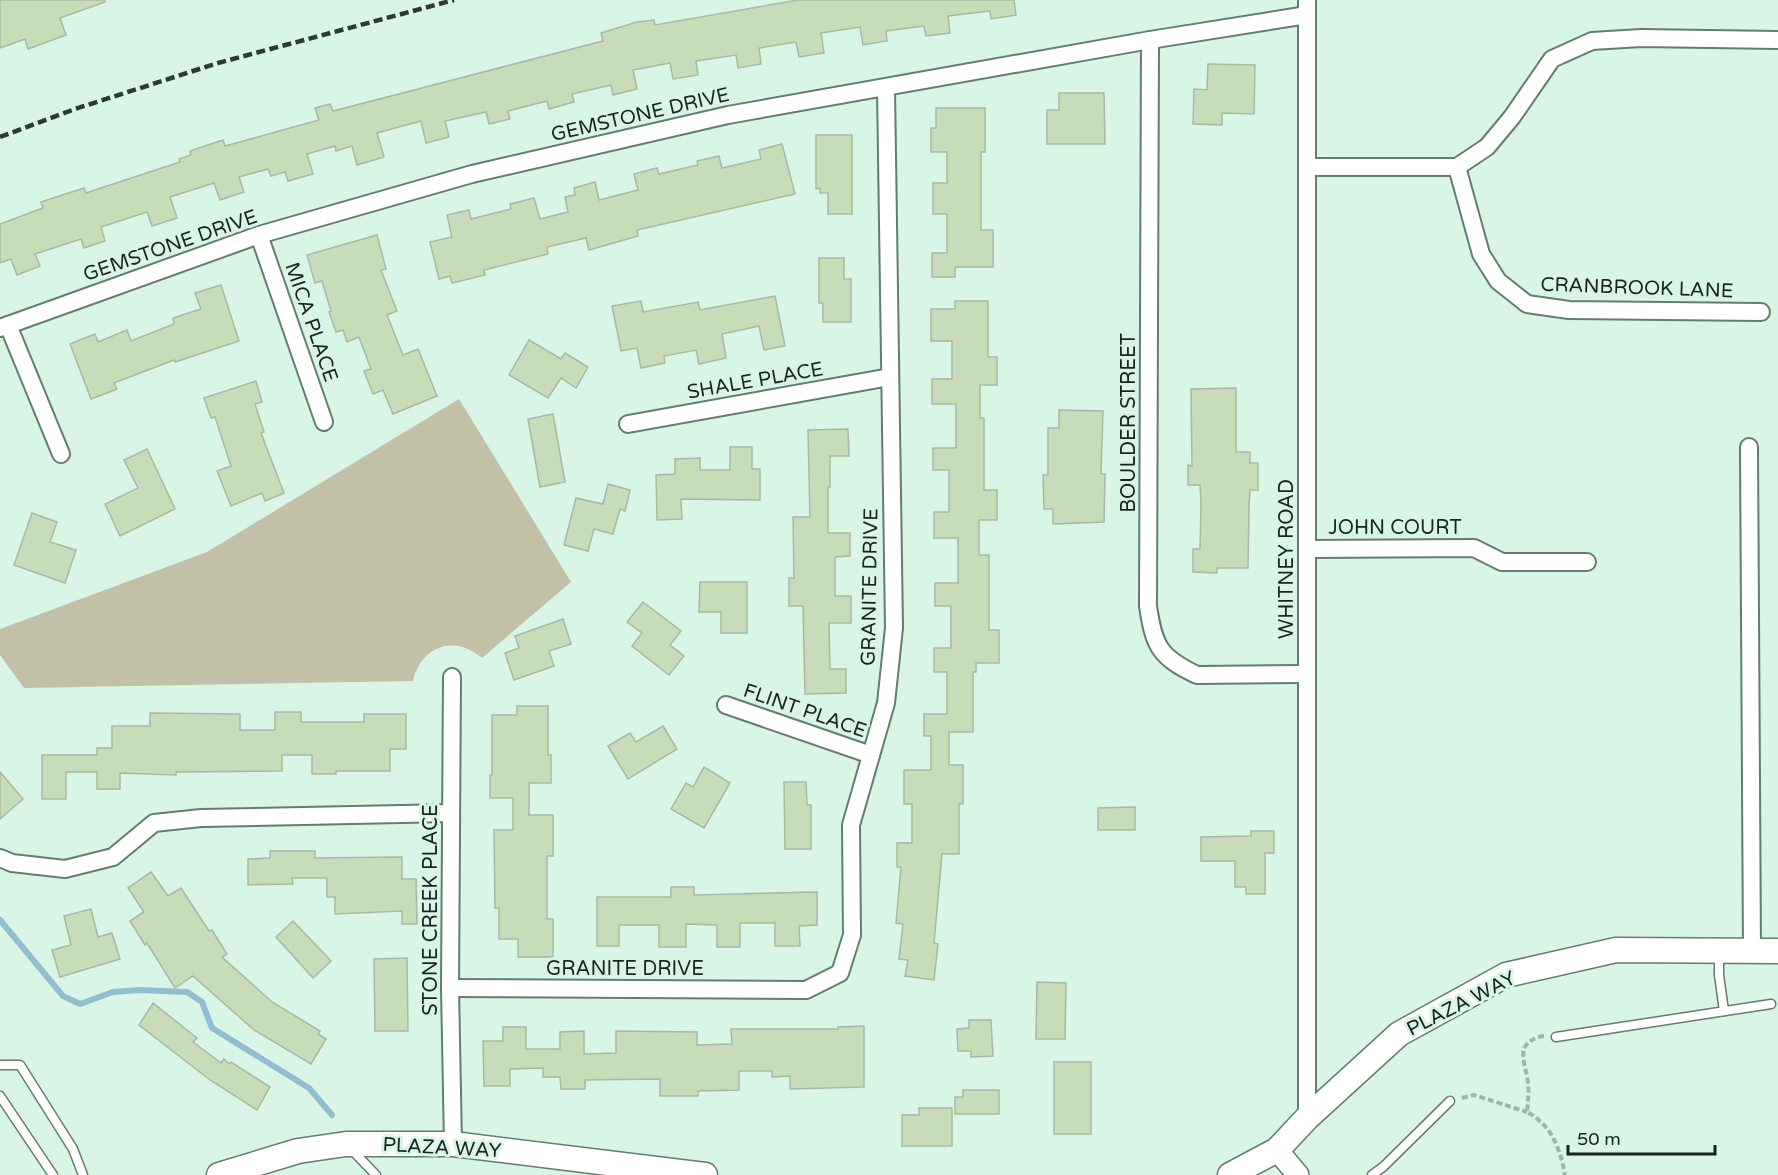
<svg xmlns="http://www.w3.org/2000/svg" width="1778" height="1175" font-family="'Varela Round',sans-serif">
<style>
.green{fill:#c3c0a8}
.lines{fill:none;stroke-linecap:round;stroke-linejoin:round}
.stream{stroke:#93bdd0;stroke-width:6}
.building{fill:#c8dcb9;stroke:#abb8a1;stroke-width:1.5}
.service-casing{stroke:#637d70;stroke-width:11}
.minor-casing{stroke:#637d70;stroke-width:20}
.tertiary-casing{stroke:#637d70;stroke-width:24}
.secondary-casing{stroke:#637d70;stroke-width:27}
.path{stroke:#9fb6aa;stroke-width:4;stroke-dasharray:6 3;stroke-linecap:butt}
.service{stroke:#fff;stroke-width:8}
.minor{stroke:#fff;stroke-width:16}
.tertiary{stroke:#fff;stroke-width:21}
.secondary{stroke:#fff;stroke-width:24}
.rail{stroke:#2d3933;stroke-width:4.5;stroke-dasharray:9 4.5;stroke-linecap:butt}
.labels{text-anchor:middle;stroke-width:6;stroke-linejoin:round;paint-order:stroke}
.street-label{font-size:20px;fill:#19241f;stroke:#d8f5e6}
</style>
<rect width="100%" height="100%" fill="#d8f5e6"/>
<path class="green" d="M459,399L571,582L482,658C454,634 421,646 413,681L24,688L0,655V629L207,552Z"/>
<g class="lines">
<path class="stream" d="M0,920L63,996L80,1004L113,992L139,990L187,992L202,1002L212,1028L309,1088L332,1115"/>
</g>
<g class="building">
<path d="M0,0H105V2L60,18L66,35L28,49L25,39L0,48Z"/>
<path d="M798,0H1014L1016,15L991,19L990,11L948,16L950,33L926,36L924,26L886,31L887,41L863,45L860,27L821,33L824,53L799,57L796,42L759,48L761,64L738,68L736,55L696,61L698,75L673,79L670,63L633,70L637,89L613,95L611,85L572,94L574,102L549,109L547,101L508,111L510,119L489,124L486,112L445,121L449,137L426,143L421,121L377,133L384,157L357,165L352,146L336,151L335,146L307,154L313,174L288,181L285,172L271,176L268,169L239,177L244,192L220,200L214,183L170,197L177,218L152,226L147,212L101,227L105,241L84,248L81,239L35,254L40,266L17,275L11,259L0,263V224L43,208L41,202L84,188L86,193L180,162L179,159L191,155L190,151L223,140L225,146L319,120L315,108L330,104L333,111L603,41L601,33L637,22L654,20L655,25Z"/>
<path d="M1208,64L1255,65L1254,114L1222,113V125L1193,124L1194,89L1207,90Z"/>
<path d="M1059,93H1104L1105,144H1047V110H1059Z"/>
<path d="M936,108H985V152H981V230H993V267H955V277H932V253H947V214H933V183H947V152H931V128H936Z"/>
<path d="M816,135H852V214H828V193H820V188L816,189Z"/>
<path d="M782,144L795,194L637,230L638,236L589,250L586,238L547,247L548,254L484,270L485,275L452,283L450,276L439,279L430,242L452,237L447,215L469,210L471,219L511,209L510,204L534,198L540,219L568,212L565,197L575,195L574,188L595,182L599,200L638,190L634,174L657,168L659,174L698,165L697,161L719,156L722,168L761,159L759,150Z"/>
<path d="M377,235L386,269L381,270L397,311L387,315L403,355L418,349L437,396L393,414L383,390L373,394L364,371L371,369L359,337L347,342L343,330L336,332L329,312L331,311L322,281L315,283L307,255Z"/>
<path d="M819,258H844V279H851V322H823V303H819Z"/>
<path d="M221,285L239,341L175,362L174,360L114,383L117,389L91,399L70,344L95,334L98,342L127,330L131,341L174,324L173,318L201,309L195,293Z"/>
<path d="M775,296L785,346L764,350L759,326L722,334L726,358L699,364L696,350L664,356L665,363L641,368L637,348L621,351L612,306L641,301L643,312L698,302L700,310Z"/>
<path d="M955,301H988V357H997V385H980V418H984V490H997V520H979V555H989V630H999V663H976V672H973V732H949V765H963V804H959V854H942L934,943L938,944L934,980L905,976L908,960L899,959L903,924L896,923L901,867H897V843H912V804H904V770H931V736H924V714H947V672H934V648H951V606H935V583H958V538H934V512H949V470H933V448H956V404H932V379H952V341H931V309H955Z"/>
<path d="M529,340L561,359L565,353L588,367L576,388L561,378L548,398L509,375Z"/>
<path d="M256,381L262,402L255,404L264,432L261,433L284,493L265,501L262,493L231,506L217,471L231,466L215,417L211,418L204,398Z"/>
<path d="M1236,388V452H1250V463H1258V490H1250L1249,505L1248,568H1217V573L1193,572V549H1200L1201,504L1200,485H1188V465L1192,466L1191,389Z"/>
<path d="M1059,410L1103,411L1101,474H1105L1104,522L1053,524V509H1044L1043,475H1048V428H1059Z"/>
<path d="M553,414L565,482L540,487L528,419Z"/>
<path d="M848,429L849,456H830V487H828V533H850V556L835,557V596H851V623H829L830,669H846V693L805,694L803,606H789V578H794L793,517H810L808,430Z"/>
<path d="M730,447H752V469H760V500L681,499L682,519L657,520L656,475L675,474V459L700,458V470H730Z"/>
<path d="M147,449L175,509L120,536L105,504L138,488L124,460Z"/>
<path d="M608,484L630,490L625,511L620,509L613,534L594,529L588,551L564,545L576,498L603,504Z"/>
<path d="M32,513L57,522L50,542L76,550L65,583L14,565Z"/>
<path d="M700,582H747V633H721V612H699Z"/>
<path d="M643,602L681,631L670,645L684,656L669,675L632,646L642,633L627,622Z"/>
<path d="M563,619L571,644L549,651L554,666L514,680L505,653L519,648L515,636Z"/>
<path d="M517,706H548V755H551V783H529V815H553V856H547V919H553V957H518V939H499V908H495L494,830H513V798H490V775H492V715H517Z"/>
<path d="M275,712H301V722H364V714H406V749H390V771H336V774H312V755H282V771L176,772V775L120,773V789H97V772H66V799H42V755H97V748H112V726H150V713L240,714V730H275Z"/>
<path d="M663,726L677,749L628,779L608,746L630,733L636,742Z"/>
<path d="M704,767L730,783L704,828L671,809L686,783L693,787Z"/>
<path d="M0,772L23,799L0,819Z"/>
<path d="M784,782H806L807,805H811V849H785Z"/>
<path d="M1135,807V830H1098V808Z"/>
<path d="M1251,831H1274V853H1265V894H1246V887H1235V861H1201V837L1251,836Z"/>
<path d="M270,851H315V858L402,857V879H416L417,924H402V911L335,914V897H327V878H292L293,884L248,885V859L270,858Z"/>
<path d="M151,872L168,896L181,888L209,931L212,930L227,954L222,957L272,1002L320,1031L318,1034L326,1039L311,1064L254,1030L193,976L175,988L147,943L145,945L130,921L144,912L128,888Z"/>
<path d="M671,887H694V895L817,892V925L799,926L800,946H775V923H740V947H717V925L686,924V947H659V925H619V946H597V897H671Z"/>
<path d="M91,909L98,937L112,933L120,959L60,977L52,950L71,945L64,916Z"/>
<path d="M293,921L331,961L313,978L276,937Z"/>
<path d="M407,958L408,1031H375L374,959Z"/>
<path d="M1037,982L1066,983L1065,1039H1036Z"/>
<path d="M153,1003L197,1038L193,1042L221,1063L224,1059L229,1064L231,1062L270,1087L257,1110L210,1080L139,1025Z"/>
<path d="M969,1020H991L993,1056L971,1057V1051H958L957,1029L969,1028Z"/>
<path d="M864,1026V1087L790,1089V1076L772,1077V1071H739V1090L698,1091V1096H660V1079L585,1080V1089H561L560,1077H543V1068L510,1069V1086H484L483,1041H503V1027H526V1049H560V1032L584,1031V1054L616,1053V1031L697,1032V1045L732,1044L731,1029H838V1027Z"/>
<rect x="1054" y="1062" width="37" height="72"/>
<path d="M963,1090H999V1114H955V1097H963Z"/>
<path d="M919,1108H952V1146H902V1115H919Z"/>
</g>
<g class="lines">
<g class="service-casing">
<g id="service">
<path d="M1719,951V975L1724,1011"/>
<path d="M1556,1037L1771,1004"/>
<path d="M0,1065H20L73,1149L83,1175"/>
<path d="M0,1096L53,1175"/>
<path d="M351,1149L376,1175"/>
<path d="M1372,1175L1383,1167L1450,1101"/>
</g>
</g>
<g class="minor-casing">
<g id="minor">
<path d="M1150,40L1148,606C1154,646 1159,657 1197,675L1306,674"/>
<path d="M1308,167H1457L1487,147L1512,117L1552,59L1592,41L1641,38L1778,40"/>
<path d="M1457,167L1481,254L1498,281L1527,304L1569,310L1761,312"/>
<path d="M259,235L324,422"/>
<path d="M8,325L61,454"/>
<path d="M0,328L259,235L472,174L728,115L1150,40L1307,15"/>
<path d="M628,424L890,377"/>
<path d="M1749,447L1752,951"/>
<path d="M1307,549L1474,548L1502,562H1587"/>
<path d="M452,677L450,988L453,1144"/>
<path d="M726,705L871,755"/>
<path d="M0,858L12,863L65,869L113,857L154,823L201,818L451,813"/>
<path d="M450,988L806,990L840,973L852,935L851,825L886,703L894,628L886,88"/>
<path d="M1307,1118V0"/>
</g>
</g>
<g class="tertiary-casing">
<path id="tertiary" d="M1277,1150L1298,1175"/>
</g>
<g class="secondary-casing">
<g id="secondary">
<path d="M219,1175L298,1151L346,1144H453L705,1175"/>
<path d="M1230,1175L1277,1150L1307,1118L1399,1034L1506,975L1616,950L1778,951"/>
</g>
</g>
<g class="path">
<path d="M1544,1036C1536,1037 1527,1041 1524,1049C1521,1058 1527,1072 1528,1083C1529,1093 1528,1102 1527,1112C1552,1125 1560,1149 1565,1175"/>
<path d="M1462,1098L1474,1095L1527,1112"/>
</g>
<use href="#service" class="service"/>
<use href="#minor" class="minor"/>
<use href="#tertiary" class="tertiary"/>
<use href="#secondary" class="secondary"/>
<path class="rail" d="M0,137L75,109L218,63L454,0"/>
</g>
<g class="labels">
<g class="street-label">
<text transform="translate(640 114) rotate(-13)" y="7">GEMSTONE DRIVE</text>
<text transform="translate(170 245) rotate(-19)" y="7">GEMSTONE DRIVE</text>
<text transform="translate(1637 287) rotate(2)" y="7">CRANBROOK LANE</text>
<text transform="translate(312 322) rotate(71)" y="7">MICA PLACE</text>
<text transform="translate(755 380) rotate(-10)" y="7">SHALE PLACE</text>
<text transform="translate(1128 423) rotate(-90)" y="7">BOULDER STREET</text>
<text x="1395" y="534">JOHN COURT</text>
<text transform="translate(1286 559) rotate(-90)" y="7">WHITNEY ROAD</text>
<text transform="translate(869 587) rotate(-89)" y="7">GRANITE DRIVE</text>
<text transform="translate(805 710) rotate(19)" y="7">FLINT PLACE</text>
<text transform="translate(430 910) rotate(-90)" y="7">STONE CREEK PLACE</text>
<text x="625" y="975">GRANITE DRIVE</text>
<text transform="translate(1461 1003) rotate(-27)" y="7">PLAZA WAY</text>
<text transform="translate(442 1147) rotate(3)" y="7">PLAZA WAY</text>
</g>
</g>
<path d="M1568 1145v9h147v-9" fill="none" stroke="#19241f" stroke-width="3"/>
<text x="1577" y="1145" font-size="18" fill="#19241f" stroke="#d8f5e6" stroke-width="4.5" paint-order="stroke">50 m</text>
</svg>
